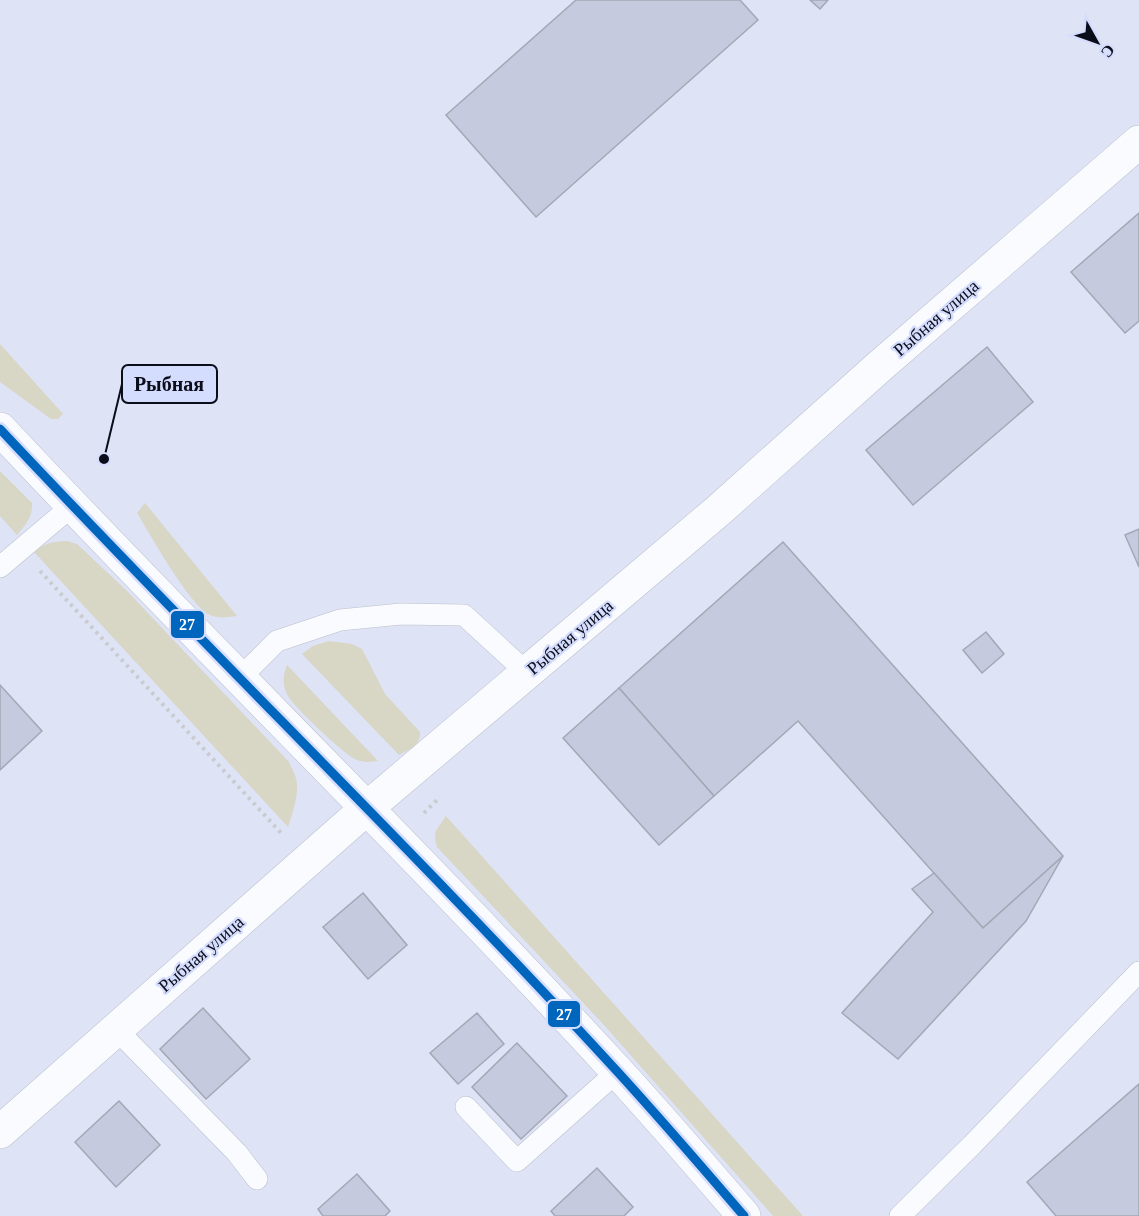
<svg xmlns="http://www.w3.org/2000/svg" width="1139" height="1216" font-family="'Times New Roman',serif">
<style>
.green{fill:#d8d6c4}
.building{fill:#c5cade;stroke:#a4a8b5;stroke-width:1.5}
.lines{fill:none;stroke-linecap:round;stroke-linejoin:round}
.lane-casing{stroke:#bcc0ce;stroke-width:22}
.street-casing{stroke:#bcc0ce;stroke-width:34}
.path{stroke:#cacbd0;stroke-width:4;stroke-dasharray:3 4.5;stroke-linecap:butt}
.lane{stroke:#fafbfe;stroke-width:21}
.street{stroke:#fafbfe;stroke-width:33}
.bus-1-casing{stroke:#d5ddfe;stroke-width:14}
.bus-1{stroke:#0065bd;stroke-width:9}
.labels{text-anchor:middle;stroke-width:4.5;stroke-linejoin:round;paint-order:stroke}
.street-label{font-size:18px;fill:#0b0d18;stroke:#d5ddfe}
.leader{fill:none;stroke:#0b0d18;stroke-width:2}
.callout-dot{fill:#0b0d18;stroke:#d5ddfe;stroke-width:2}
.callout{fill:#d5ddfe;stroke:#0b0d18;stroke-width:2}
.callout-label{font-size:20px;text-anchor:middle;font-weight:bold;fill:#0b0d18}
.line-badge{stroke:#d5ddfe;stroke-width:2}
.badge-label{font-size:16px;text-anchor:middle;font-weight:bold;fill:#fff}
</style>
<rect width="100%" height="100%" fill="#dee3f5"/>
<g class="green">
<path d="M0,344L63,414L58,419H51L0,382Z"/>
<path d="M0,471L32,503C33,517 25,525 17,535L0,516Z"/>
<path d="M145,503L237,616C227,617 219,619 210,615C190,606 150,534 137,513Z"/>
<path d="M67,541L77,544L127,591L289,762C292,769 297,777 297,785C298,797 292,815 288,827L34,552C46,542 52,542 67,541Z"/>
<path d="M329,641L352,644L362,649L385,694L420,732C420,746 410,749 399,755L302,654L313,646Z"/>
<path d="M287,665L378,761C371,762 363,763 355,759C344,754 294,707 288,696C282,685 283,675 287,665Z"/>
<path d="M446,816L803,1216H773L603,1024L437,847C432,831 437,830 446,816Z"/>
</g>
<g class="building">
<path d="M576,0H740L758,20L536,217L446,115Z"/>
<path d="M810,0H828L820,9Z"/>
<path d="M1139,213V321L1125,333L1071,272Z"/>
<path d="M987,347L1033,402L913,505L866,450Z"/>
<path d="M1139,529V567L1125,535Z"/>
<path d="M783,542L1063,856L983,928L798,721L714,796L619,688Z"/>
<path d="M986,632L1004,654L982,673L963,650Z"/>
<path d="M0,685L42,731L0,770Z"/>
<path d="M619,688L714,796L659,845L563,738Z"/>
<path d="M1063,856L1026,921L898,1059L842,1013L933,912L912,889L934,873L983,928Z"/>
<path d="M363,893L407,945L368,979L323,927Z"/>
<path d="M203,1008L250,1059L206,1099L160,1049Z"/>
<path d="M477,1013L504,1044L458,1084L430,1053Z"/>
<path d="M517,1043L567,1096L521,1139L472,1087Z"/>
<path d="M1139,1084V1216H1056L1027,1182Z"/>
<path d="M119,1101L160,1145L116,1187L75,1142Z"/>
<path d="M597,1168L633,1207L624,1216H555L551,1211Z"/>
<path d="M357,1174L390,1211L385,1216H323L318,1209Z"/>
</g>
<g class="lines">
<g class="lane-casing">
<g id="lane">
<path d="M0,567L72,506"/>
<path d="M240,678L277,641L340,620L401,614L464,615L527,673"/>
<path d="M116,1029L237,1153L257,1179"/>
<path d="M466,1107L517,1161L618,1071"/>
<path d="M900,1216L972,1145L1139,972"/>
</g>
</g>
<g class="street-casing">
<g id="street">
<path d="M0,429C202,645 415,851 615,1069C659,1117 702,1167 744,1216"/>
<path d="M0,1132L367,808L719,510L880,366L1139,142"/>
</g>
</g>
<g class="path">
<path d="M40,571L282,834"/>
<path d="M424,813L440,797"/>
</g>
<use href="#lane" class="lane"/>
<use href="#street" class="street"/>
<g class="bus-1-casing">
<path id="bus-1" d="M0,429C202,645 415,851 615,1069C659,1117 702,1167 744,1216"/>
</g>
<use href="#bus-1" class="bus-1"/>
</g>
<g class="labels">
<g class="street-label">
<text transform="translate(936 318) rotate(-41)" y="6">Рыбная улица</text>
<text transform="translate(570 637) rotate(-40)" y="6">Рыбная улица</text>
<text transform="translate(201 954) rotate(-41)" y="6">Рыбная улица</text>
</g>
</g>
<path class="leader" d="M104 459L122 384"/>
<circle class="callout-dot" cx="104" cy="459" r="6"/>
<rect class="callout" x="122" y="365" width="95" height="38" rx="6"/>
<g class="callout-label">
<text x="169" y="391">Рыбная</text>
</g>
<g class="line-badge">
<rect x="170" y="610" width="35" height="29" rx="6" fill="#0065bd"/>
<rect x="547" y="1000" width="34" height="28" rx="6" fill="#0065bd"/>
</g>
<g class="badge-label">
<text x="187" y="630">27</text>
<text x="564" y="1020">27</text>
</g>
<g transform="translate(1097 42) rotate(130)" stroke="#d5ddfe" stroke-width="4.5" paint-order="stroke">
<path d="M0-4.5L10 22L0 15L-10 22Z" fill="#0b0d18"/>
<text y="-9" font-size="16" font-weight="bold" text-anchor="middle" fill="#0b0d18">С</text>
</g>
</svg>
